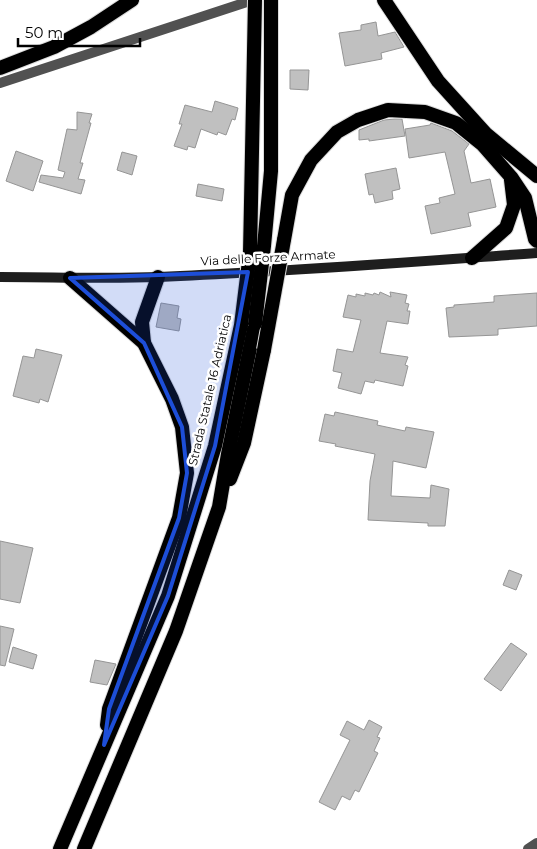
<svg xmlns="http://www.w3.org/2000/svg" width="537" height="849" font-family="Montserrat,sans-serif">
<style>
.building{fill:#c0c0c0;stroke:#959595}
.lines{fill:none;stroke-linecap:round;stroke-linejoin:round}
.trunk-casing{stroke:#dbdbdb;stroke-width:16}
.minor{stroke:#515151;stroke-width:10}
.tertiary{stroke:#515151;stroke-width:10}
.secondary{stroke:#1e1e1e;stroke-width:10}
.trunk{stroke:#000;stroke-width:14}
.trunk-bridge-casing{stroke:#dbdbdb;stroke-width:16;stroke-linecap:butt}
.trunk-bridge{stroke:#000;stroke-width:14}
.marked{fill:#1d4ed8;fill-opacity:0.2;stroke:#1d4ed8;stroke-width:4;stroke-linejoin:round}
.labels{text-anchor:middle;stroke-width:5;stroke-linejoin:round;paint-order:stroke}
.street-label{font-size:12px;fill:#000;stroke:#fff}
</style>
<rect width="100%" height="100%" fill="#fff"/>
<g class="building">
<path d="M376,22L378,36L395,32L404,47L381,53L382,59L345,66L339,33L361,30V25Z"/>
<path d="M290,70H309L308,90L290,89Z"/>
<path d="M215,101L238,108L235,120L232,119L226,135L218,132L217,135L201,129L195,148L188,146L187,150L174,146L182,124H179L185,105L212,112Z"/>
<path d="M77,112L92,114L89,123H91L80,163H83L78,179L85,180L81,194L39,182L41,175L63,178L65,172L58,170L67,129L77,130Z"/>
<path d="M395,119H402L405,136L369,141V139L359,140V130L384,120Z"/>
<path d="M431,123L452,131L469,144L464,151L471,183L490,179L496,207L468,213L471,226L431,234L425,206L440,203L439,198L455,194L445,152L409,158L405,129L430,125Z"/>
<path d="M16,151L43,161L33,191L6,181Z"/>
<path d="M122,152L137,156L132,175L117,170Z"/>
<path d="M396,168L400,189L392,191L393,199L375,203L373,194L369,195L365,174Z"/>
<path d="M198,184L224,189L222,201L196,196Z"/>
<path d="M380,292L391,297L390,292L407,295L405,303L409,304L407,311H410L408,324L387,321L380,353L408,357L405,365L408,366L403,386L375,380L374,383L365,381L361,394L338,388L342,373L333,371L337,349L353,352L361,320L343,317L348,295L356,297V294L365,296V293L373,295L374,293L379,295Z"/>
<path d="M537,293V326L498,329V335L449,337L446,308L454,307V305L494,302V296Z"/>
<path d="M161,303L179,306L177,318L181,319L179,331L156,327Z"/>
<path d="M36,349L62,355L48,402L40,399L39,403L13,396L23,356L34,358Z"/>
<path d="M335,412L378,421L377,425L405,431L406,427L434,432L426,468L393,461L391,496L430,498L431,485L449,489L445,526H428V523L368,520L370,481L375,454L335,446L336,444L319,441L325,414L334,416Z"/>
<path d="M0,541L33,548L20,603L0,599Z"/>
<path d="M509,570L522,575L516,590L503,585Z"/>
<path d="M0,626L14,629L5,666L0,665Z"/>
<path d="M511,643L527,654L501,691L484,679Z"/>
<path d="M13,647L37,655L33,669L9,662Z"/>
<path d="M95,660L116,664L107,685L90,682Z"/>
<path d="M369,720L382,727L377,737L380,738L374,751L378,753L359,792L355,790L350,800L342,796L335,810L319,802L350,740L340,735L347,721L364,730Z"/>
</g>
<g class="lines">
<g class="trunk-casing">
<g id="trunk">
<path d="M384,0L438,81L486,134L537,176"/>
<path d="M0,68L54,47L91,27L132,0"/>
<path d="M284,240L292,195L311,160L337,132L358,120L388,110L425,112L456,123L482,144L511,177L525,198L535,239L537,241"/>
<path d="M472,258L506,228L514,205L511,180"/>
<path d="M70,278L144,343L172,399L182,427L187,473L179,518L109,709L107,725"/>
<path d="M144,343L142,322L158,277"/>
<path d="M230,479L244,443L264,350"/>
<path d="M60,849L168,596L215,446L241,325"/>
<path d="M84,849L176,631L219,507L228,454L255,324"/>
</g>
</g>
<path class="minor" d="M528,849L537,843"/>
<path class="tertiary" d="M0,83L253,0"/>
<path class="secondary" d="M0,277C53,277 106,279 159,277C285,272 411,262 537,253"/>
<use href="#trunk" class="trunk"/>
<g class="trunk-bridge-casing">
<g id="trunk-bridge">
<path d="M255,324L264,246L271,171V0"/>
<path d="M241,325L250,253L255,0"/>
<path d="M264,350L284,240"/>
</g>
</g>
<use href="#trunk-bridge" class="trunk-bridge"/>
</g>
<path class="marked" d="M248,272L215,446L168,596L104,745L109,709L179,518L187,473L182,427L144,343L70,278Z"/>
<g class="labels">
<g class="street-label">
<text transform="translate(268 258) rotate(-3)" y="4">Via delle Forze Armate</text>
<text transform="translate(210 390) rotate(-77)" y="4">Strada Statale 16 Adriatica</text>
</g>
</g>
<path d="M18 38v8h122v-8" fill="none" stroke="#000000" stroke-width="2.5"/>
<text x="25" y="38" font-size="15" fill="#000000" stroke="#ffffff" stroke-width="4" paint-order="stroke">50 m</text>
</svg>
